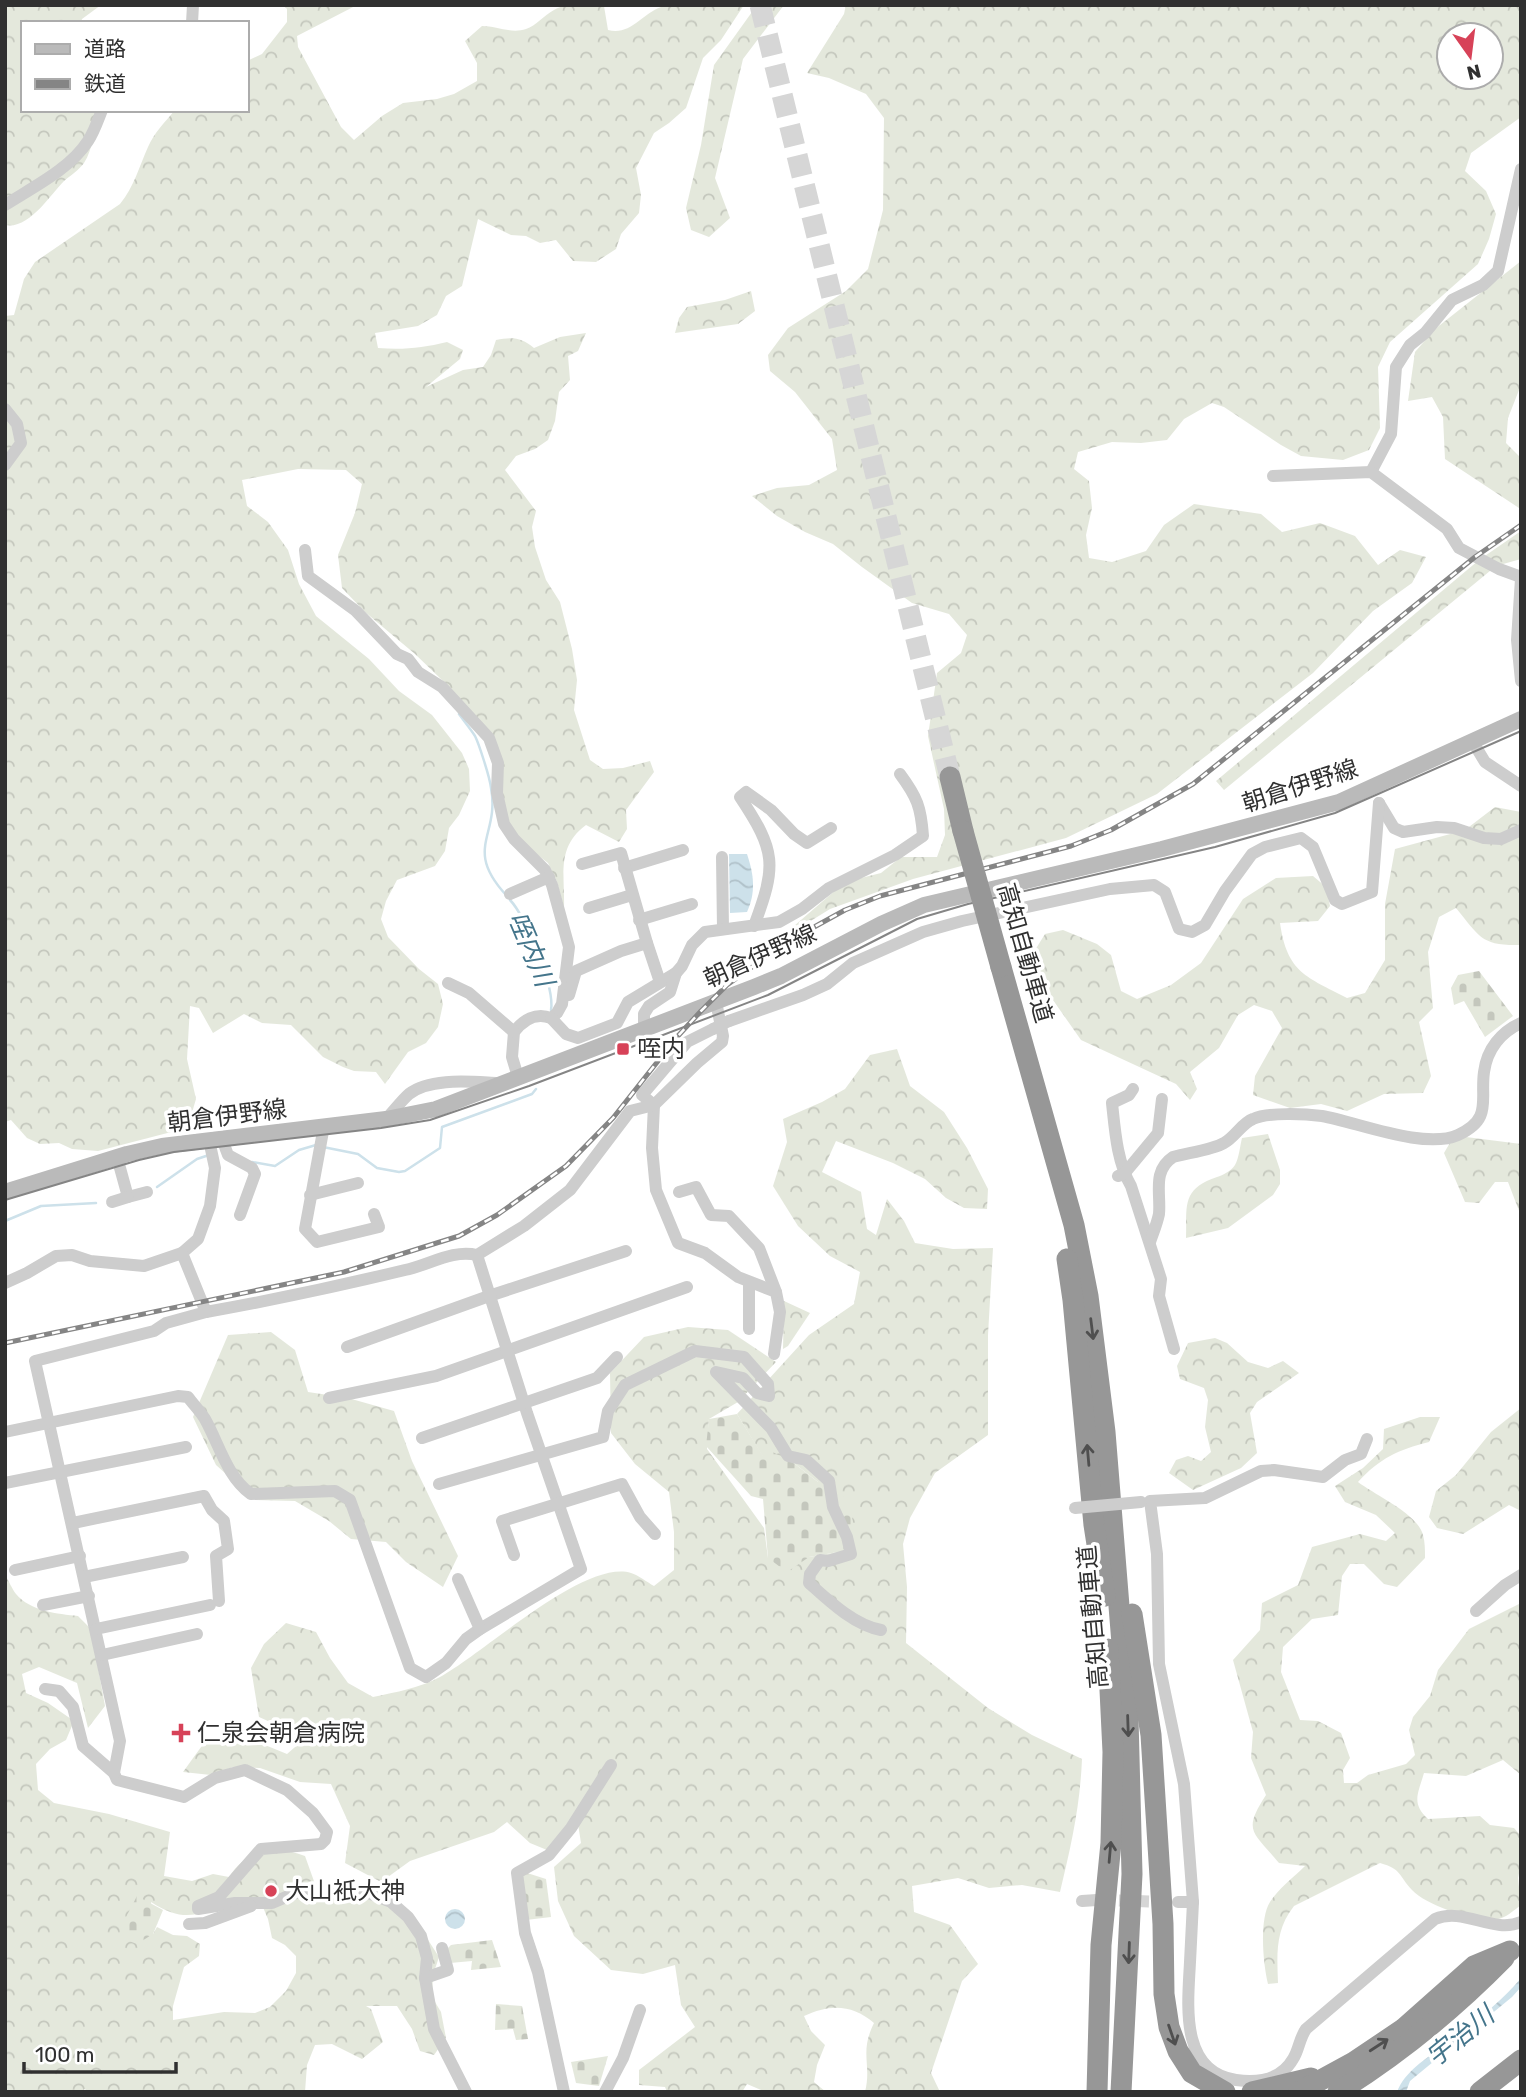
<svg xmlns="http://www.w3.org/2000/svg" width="1526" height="2097" font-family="Rubik,'Noto Sans JP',sans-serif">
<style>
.forest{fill:url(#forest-crowns);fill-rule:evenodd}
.cemetery{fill:url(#cemetery-stones)}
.water{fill:url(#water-waves)}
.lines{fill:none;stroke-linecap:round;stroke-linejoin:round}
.stream{stroke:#cde1ea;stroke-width:2.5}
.street-tunnel{stroke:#d6d6d6;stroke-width:12;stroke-dasharray:12 6;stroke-linecap:butt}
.highway-tunnel{stroke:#d6d6d6;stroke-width:21;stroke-dasharray:21 10;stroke-linecap:butt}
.street{stroke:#cdcdcd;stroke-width:12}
.secondary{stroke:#bababa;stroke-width:16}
.highway{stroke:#979797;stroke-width:21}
.tram{stroke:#858585;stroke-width:2}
.rail-casing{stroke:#858585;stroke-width:5}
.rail{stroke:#fff;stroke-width:2.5;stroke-dasharray:8;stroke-linecap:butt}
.street-bridge{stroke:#cdcdcd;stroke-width:12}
.highway-bridge{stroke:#979797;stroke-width:21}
.oneway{stroke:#4f4f4f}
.poi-dot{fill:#d74258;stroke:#fff;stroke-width:2.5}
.labels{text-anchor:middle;stroke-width:7;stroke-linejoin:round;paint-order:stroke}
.street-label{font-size:24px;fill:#303030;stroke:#fff}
.poi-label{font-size:24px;fill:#303030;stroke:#fff;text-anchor:start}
.water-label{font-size:26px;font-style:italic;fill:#44758b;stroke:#fff}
</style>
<defs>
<pattern id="forest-crowns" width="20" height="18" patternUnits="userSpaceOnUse" patternTransform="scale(1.75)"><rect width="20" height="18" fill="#e4e8dc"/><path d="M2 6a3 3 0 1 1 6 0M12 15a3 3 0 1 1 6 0" fill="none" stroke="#c4c7bd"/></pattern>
<pattern id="cemetery-stones" width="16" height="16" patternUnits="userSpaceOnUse" patternTransform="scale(1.75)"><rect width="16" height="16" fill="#e4e8dc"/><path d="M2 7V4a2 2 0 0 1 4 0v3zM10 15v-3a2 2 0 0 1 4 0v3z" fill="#c4c7bd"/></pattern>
<pattern id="water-waves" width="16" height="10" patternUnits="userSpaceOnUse" patternTransform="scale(1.75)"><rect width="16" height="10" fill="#cde1ea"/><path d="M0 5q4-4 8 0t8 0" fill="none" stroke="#b0c1c9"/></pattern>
</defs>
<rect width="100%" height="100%" fill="#fff"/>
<g class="forest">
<path d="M5,5H101L82,19L81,23H23V110H98C95,127 93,149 84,163C79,170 70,176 64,181C50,195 29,230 5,225Z"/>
<path d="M283,5H357L297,36L298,47L341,127L354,140L382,116L403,103L437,99L454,94L477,81V63L465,41L482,26C497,26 511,34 526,29C536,26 544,15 554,10C567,2 589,4 604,6L608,30C630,36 642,14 661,7C673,2 727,5 744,5L721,40L703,58L686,108L669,123L654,133L636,168L641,195L639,213L621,234L616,249L596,262L573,261L556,240L540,243L526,236L511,235L478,219L462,286L446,296L437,315L418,326L375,333L378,348C403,350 423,348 447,342L463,350L460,359L426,387L463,370L483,367L491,355L496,340C512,337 521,337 534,348L560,337L586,333L578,351L568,356L570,380L559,392L555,421L548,440L535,449L516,456L505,470L536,511L532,527L535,547L546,580L560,602L572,649L577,680L574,710L590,760L603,769L623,768L650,761L654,772L626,810L627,829L619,842L586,825C556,847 565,875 564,908L557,882L548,863L517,839L500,803L502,762L442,680L415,654L365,612L342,588L338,555L355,513L362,484L346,470L298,469L242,480L247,506L268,522L288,550L299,584L316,616L369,659L399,691L432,715L462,753L469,769L470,791L459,815L449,828L445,851L435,866L397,880L386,901L381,919L388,937L419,969L438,984L443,1004L438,1027L426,1043L408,1052L385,1084L376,1072L354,1071L343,1067L323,1057L291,1025L262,1023L244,1014L213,1033L199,1008L190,1006L187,1059L196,1099L191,1116L179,1130L98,1151L72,1149L59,1143L40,1144L27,1138L11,1120L5,1122V316L14,315L24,279L35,262L120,204C134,187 139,167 148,147C154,133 165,122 175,110H247V61L262,54L287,22V9Z"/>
<path d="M757,5H784L743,59L715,178L730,218L709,237L691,230L686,208L701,145L714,65Z"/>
<path d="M846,5H1521V117L1471,153L1465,171L1486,191L1496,214L1489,239L1478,264L1390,342L1378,367L1380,428L1369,450L1343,460L1301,456L1281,445L1224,407L1212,403L1184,419L1167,440L1141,443L1112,442L1078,452L1074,469L1089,481L1092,508L1086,535L1089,558L1112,562L1146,551L1164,525L1194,504L1261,514L1282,532L1320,523L1355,536L1378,565L1400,550L1426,557L1412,583L1373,611L1313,673L1157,794L1066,838L913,879L830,909L772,945L845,882L881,873L901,857H937L945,835L944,809L928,736L937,673L961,653L967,635L949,614L912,603L862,567L833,544L805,532L777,516L752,496L777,488L809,485L837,470L832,439L795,392L770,371L768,355L788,328L846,291L868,269L883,210L884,118L866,94L829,78L807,73L844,14ZM1449,35H1491V77H1449Z"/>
<path d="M1521,261V385L1508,418L1506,443L1521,458L1519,508L1445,459L1443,417L1432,397L1408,401L1415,352L1435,329Z"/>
<path d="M751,291L755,311L738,324L675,333L679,318L687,307L725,300Z"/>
<path d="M1521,531V559L1496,566L1224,790L1216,781L1479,560Z"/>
<path d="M1495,807L1521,812V945C1481,946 1480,937 1456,908L1439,917L1428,952L1433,1008L1419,1022L1431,1076L1423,1093L1384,1094L1347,1111L1321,1104L1290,1108L1253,1095L1255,1076L1282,1028L1272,1011L1254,1005L1238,1015L1219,1048L1190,1072L1197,1089L1190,1100L1176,1084L1081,1040L1027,963L1045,934L1063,930L1097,944L1111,955L1121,991L1137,999L1171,985L1201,963L1243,899L1276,878L1313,876L1326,887L1330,906L1318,921L1280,923C1287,973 1307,977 1347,998L1365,993L1385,960V904L1395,849L1465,830Z"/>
<path d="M897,1049L910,1086L944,1112L967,1148L988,1189L987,1209L964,1208L946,1198L925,1179L893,1163L836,1141L822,1172L861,1192L867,1229L876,1235L887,1199L904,1221L915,1243L953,1249L993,1248L988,1335V1435L935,1473L910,1518L903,1544L907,1587L906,1643L988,1708L1032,1735L1082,1759C1080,1807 1071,1846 1060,1892L1022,1885L989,1888L958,1878L912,1886L914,1912L950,1925L978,1964L962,1981L931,2073L940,2092H865C872,2064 859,2053 874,2023C852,2004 830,2004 804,2016L811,2031L825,2045L817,2065L814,2082L826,2092H766L747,2084L742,2092H667L665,2087L639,2085V2070L695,2027L681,2005L675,1965L643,1974L611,1970L574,1936L558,1901L554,1867L581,1843L578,1824L547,1850L530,1843L507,1822L494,1832L410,1861L381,1882L345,1863L350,1826L331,1784L300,1782L260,1768L233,1767L211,1775L183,1772L209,1736L248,1738L287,1754L302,1741L288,1730L259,1717L251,1668L264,1644L286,1623L316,1632L330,1658L348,1683L373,1697C396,1692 420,1688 440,1677C483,1654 584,1559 631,1573C638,1575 647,1582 654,1586L674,1570V1532L669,1492L635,1464L611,1433L610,1373L644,1337L688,1327L728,1330L776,1362L738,1402L709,1419L707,1449L764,1528L768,1558L809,1557L838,1552L818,1482L795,1464L763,1457L737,1414L809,1335L854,1304L860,1272L830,1256L798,1226L773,1186L787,1142L783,1119L822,1102L845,1089L870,1055Z"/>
<path d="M1268,1134L1280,1170V1184L1273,1195L1228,1228L1186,1238C1187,1206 1181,1189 1217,1177C1223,1175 1231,1171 1235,1165C1239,1158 1240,1146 1242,1138Z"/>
<path d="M1466,1137L1521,1144V1216L1508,1182H1495L1479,1203L1465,1202L1444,1153L1451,1141Z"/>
<path d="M784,1301L810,1313L788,1346L783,1349Z"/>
<path d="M271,1332L295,1350L308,1392L348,1398L394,1411L412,1461L458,1556L443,1587L406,1562L386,1542L351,1539L329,1521L295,1501L255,1500L216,1465L193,1417L228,1335Z"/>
<path d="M1215,1338L1227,1343L1248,1362L1268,1368L1283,1361L1299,1373L1257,1402L1250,1413L1257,1453L1241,1468L1193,1490L1169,1473L1176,1460L1188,1456L1201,1461L1211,1452L1205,1427L1208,1400L1204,1388L1180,1379L1177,1366L1188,1343Z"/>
<path d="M1521,1408V1511L1509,1505L1463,1534L1437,1528L1429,1517L1436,1491L1456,1475L1491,1432Z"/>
<path d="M1420,1417H1440L1429,1442C1398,1450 1380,1458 1358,1482C1375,1495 1418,1514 1423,1535C1425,1542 1425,1550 1425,1558L1397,1587L1384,1584L1364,1564H1350L1342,1576L1338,1615L1312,1619L1283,1647L1281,1672L1300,1720L1318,1721L1341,1733L1350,1758L1343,1770L1344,1783H1357L1368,1775L1406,1764L1415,1755L1409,1730L1413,1717L1430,1696L1438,1670L1469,1629L1521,1603V1775L1503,1760L1466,1776L1424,1773C1418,1794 1411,1803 1428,1819L1480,1816L1490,1825L1514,1828L1521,1836V1864L1518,1878L1521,1905C1514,1910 1506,1918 1498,1919C1476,1922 1427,1906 1412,1890C1398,1875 1402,1869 1380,1863L1294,1906C1275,1930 1277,1954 1278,1983L1268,1984C1263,1964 1259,1919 1270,1902C1278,1889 1294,1877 1305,1866L1279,1863C1253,1831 1242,1832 1266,1795L1251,1758L1253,1732L1233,1660L1260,1630L1262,1603L1298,1585L1312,1547L1360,1534L1386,1541L1395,1533L1376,1515L1345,1502L1335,1486L1363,1468L1383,1449L1384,1429Z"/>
<path d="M5,1575C9,1581 12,1589 16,1594C30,1611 58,1614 78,1616L91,1629L105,1706L88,1728L77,1683L39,1667L22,1674L26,1693L48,1703L74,1721L66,1740L50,1749L36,1764L38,1790L54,1803L109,1814L170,1832L164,1876L192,1881L213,1874L229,1877C247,1849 275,1844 305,1856L315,1884L357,1897L387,1902L414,1918L439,1957L433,1975L432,1997L441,2012L446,2038L434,2055L420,2051L412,2029L397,2006H366L371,2009L383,2042L362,2059L332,2044L315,2045L307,2065L305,2092H87L85,2089L81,2092H5ZM151,1902C187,1925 196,1912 233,1906C242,1905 252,1905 262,1905L268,1919L272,1938L285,1945L296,1956V1973L286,1991L270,2007L255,2013L224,2012L173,2020V2006L184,1967L199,1956L200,1944L187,1936L173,1935L157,1927L153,1934Z"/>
</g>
<g class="cemetery">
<path d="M1479,971L1513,1016L1485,1037L1464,1001L1454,1005L1451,988L1458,975Z"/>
<path d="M737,1414L763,1456L769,1450L795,1464L818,1482L833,1479L851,1510L856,1543L838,1552L809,1557L787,1572L768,1558L763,1499L751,1496L706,1446L709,1419Z"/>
<path d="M524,1872L546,1879L551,1917L526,1920L519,1873Z"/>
<path d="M137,1896L163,1910L153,1934L137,1944L124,1939L120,1929Z"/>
<path d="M492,1940L501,1967L471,1970L472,1961L450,1963L447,1949L451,1945Z"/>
<path d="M496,2004L522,2006L528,2039L516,2040L513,2029L495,2030Z"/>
<path d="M608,2056L599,2086L576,2083L571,2062Z"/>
</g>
<g class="water">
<path d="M729,854H747C754,875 756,892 747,912L730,913Z"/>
<circle cx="455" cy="1919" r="10"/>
<path d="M1521,1978V1987L1512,1997L1416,2076L1410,2081L1406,2092H1397C1405,2071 1426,2059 1443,2046C1470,2025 1499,2005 1521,1978Z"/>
</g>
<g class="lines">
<g class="stream">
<path d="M459,714C464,721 470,728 475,736C479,744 490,778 491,788C500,836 463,848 506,895"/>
<path d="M510,900C526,916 555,988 551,1010"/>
<path d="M323,1147L358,1154L377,1168L399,1172L405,1171L440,1148L442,1127L532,1094L536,1089"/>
<path d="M252,1162L275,1166L299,1150L316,1145"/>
<path d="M157,1187L197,1159L209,1155"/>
<path d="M5,1221L41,1206L96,1203"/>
</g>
<path class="street-tunnel" d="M1101,1900L1167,1902"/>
<path class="highway-tunnel" d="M760,5L950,777"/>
<g class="street">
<path d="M192,23L193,5"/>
<path d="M5,205C33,187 70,169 88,141C94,132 98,120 102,110"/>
<path d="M5,409L17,424L21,443L5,465"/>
<path d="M1371,472L1391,434L1396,367L1410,345L1425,333L1452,300L1483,285L1498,271L1521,169"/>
<path d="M1273,476L1371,472L1447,529L1459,548L1499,569L1521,577"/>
<path d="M305,550L308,576L356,611L397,654L408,659L418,672L442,687L489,738L498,763L497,793L504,824L514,839L545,870L552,885L569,947L562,1004L557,1013L551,1018C536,1012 523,1020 514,1032L512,1057L518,1077"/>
<path d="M1521,579L1517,640L1521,681"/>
<path d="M1473,742L1485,762L1521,786"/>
<path d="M1379,803L1394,828L1403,832L1437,827L1454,828L1484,838L1501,839L1521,830"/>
<path d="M722,857L723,929"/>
<path d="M624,868L683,850"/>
<path d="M510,894L549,877"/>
<path d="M589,908L632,895"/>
<path d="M639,920L692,904"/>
<path d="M754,926C777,865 776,851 740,797L746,792L771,810L794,834L807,843L831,828"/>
<path d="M647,943L660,982"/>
<path d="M448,983L469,993L514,1032"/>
<path d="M569,995L576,971L621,951L647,943L621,853L582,864"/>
<path d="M551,1018L566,1034L578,1038L617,1023L628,1002L676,973"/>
<path d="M729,1021L803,995L827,984L853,963L923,932L962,921L1110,889L1154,885L1165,892L1179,929L1192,932L1205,925L1225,891L1252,854L1265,847L1301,838L1313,847L1335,900L1342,904L1372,892L1379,803"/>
<path d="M644,1029V1014L649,1006L670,992L676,973L682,966L692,945L705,932L779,922L802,909L829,888L895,855L923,836C921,807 917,797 900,774"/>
<path d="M1133,1089L1129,1095L1112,1103C1115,1131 1117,1162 1131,1186L1161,1279L1159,1296L1174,1349"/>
<path d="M654,1105L652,1148L656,1190L678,1243L705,1253L738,1277L776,1292L780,1312L774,1354"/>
<path d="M654,1105L642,1095L687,1042L713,1029"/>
<path d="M386,1119C394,1111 401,1101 409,1094C430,1077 473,1082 498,1083"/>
<path d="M324,1126L305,1229L317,1242L379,1227L374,1214"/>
<path d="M222,1139L228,1155L252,1168L255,1174L240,1215"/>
<path d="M117,1157L128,1197L147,1192"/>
<path d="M1118,1176L1124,1174L1158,1133L1162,1099"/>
<path d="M679,1192L696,1187L711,1215L729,1216L759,1248L776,1292"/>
<path d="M310,1195L358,1183"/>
<path d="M112,1202L128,1197"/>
<path d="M1150,1242C1153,1233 1157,1224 1159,1214C1161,1193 1152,1171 1173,1157C1187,1153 1212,1150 1224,1143C1235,1137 1242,1123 1253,1119C1267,1112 1306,1114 1322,1116C1357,1122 1424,1150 1458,1135C1493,1119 1480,1100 1484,1072C1487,1049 1501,1032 1521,1023"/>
<path d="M182,1253L198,1239L210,1206L215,1168L209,1140"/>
<path d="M5,1283L27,1273L56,1256L72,1255L90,1261L144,1266L182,1253L206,1312C273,1300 339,1286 405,1270C429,1265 453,1249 477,1255L524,1226L570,1190L630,1111L654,1105L697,1063L722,1042L723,1036L716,1002"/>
<path d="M206,1312L166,1323L154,1331L35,1361L120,1741L114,1773L117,1780L184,1797L215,1778L245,1770L287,1790L313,1813L327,1832L325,1840L321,1844L261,1849L219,1897L198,1906V1909L235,1903H272L293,1894L321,1888L368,1893L391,1902L408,1917L421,1936L427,1958L425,1978L434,2029L466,2092"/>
<path d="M749,1329V1282"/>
<path d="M347,1347L489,1296L626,1251"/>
<path d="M329,1398L436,1376L687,1287"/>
<path d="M5,1432L178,1396L188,1397C193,1404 200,1411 205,1419C219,1444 227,1477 251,1494L335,1491L350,1500L410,1668L426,1677L446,1663L466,1639L480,1629L581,1569L527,1413L477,1255"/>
<path d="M422,1438L597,1378L617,1357"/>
<path d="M5,1483L186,1447"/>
<path d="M439,1484L603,1437L608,1411L625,1385L695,1351L744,1357L768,1384L769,1396L757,1393L743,1378L716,1372L771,1428L788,1456L806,1460L829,1481L833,1507L847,1537L851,1554L828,1561L820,1560L810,1574L809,1583C829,1601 854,1625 881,1630"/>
<path d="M73,1523L204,1496L212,1510L224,1521L228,1549L216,1556L219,1601"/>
<path d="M514,1555L502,1521L622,1484L640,1517L655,1534"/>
<path d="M15,1570L80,1556"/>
<path d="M84,1577L183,1557"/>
<path d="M458,1579L480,1629"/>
<path d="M43,1605L89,1596"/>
<path d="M1476,1611L1505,1585L1521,1575"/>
<path d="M96,1629L210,1605"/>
<path d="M102,1655L197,1634"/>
<path d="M45,1689L59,1691L73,1707L83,1746L114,1773"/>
<path d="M1082,1901L1097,1900"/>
<path d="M1178,1902H1193C1192,1922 1191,1942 1190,1962C1188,2003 1179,2072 1236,2080C1258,2083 1281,2080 1293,2059C1299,2050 1299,2039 1306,2029L1435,1919C1464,1907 1493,1934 1521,1922"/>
<path d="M1193,1902L1184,1784L1159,1664L1157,1554L1150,1501L1205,1498L1261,1471L1274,1470L1323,1477L1345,1460L1361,1454L1367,1439"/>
<path d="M189,1924L205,1923L251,1906"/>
<path d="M425,1978L448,1970L442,1948"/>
<path d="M564,2092L538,1972L525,1933L517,1873L549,1855L571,1828L611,1765"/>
<path d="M605,2092L623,2058L640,2010"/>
</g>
<path class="secondary" d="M5,1192L127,1154L162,1146L386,1119L436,1109L754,987L781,976L881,924L924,905L1162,849L1339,802L1521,719"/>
<g class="highway">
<path d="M950,777L963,831"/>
<path d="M1001,967L1074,1225L1088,1296L1105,1432L1128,1718L1132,1874L1121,2092"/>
<path d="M1067,1259L1073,1300L1094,1525L1105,1596"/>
<path d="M1132,1614L1151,1735L1163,1924L1164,1994L1169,2027L1178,2051L1192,2073L1225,2092"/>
<path d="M1097,2092L1101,1945L1111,1843L1113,1752L1108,1649"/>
<path d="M1252,2092L1311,2078"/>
<path d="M1299,2092L1354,2062L1403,2029L1474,1966L1510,1951"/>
<path d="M1338,2092C1399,2054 1454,2009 1504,1958"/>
<path d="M1480,2092L1521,2060"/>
</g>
<path class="tram" d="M5,1200L139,1160L174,1152L381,1128L430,1120L529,1086L768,995L917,919L968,904L1215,847L1335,813L1521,731"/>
<g class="rail-casing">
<path id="rail" d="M5,1343L344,1272L459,1236L497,1215L566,1166L613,1118L677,1037L701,1011L727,985L787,942L845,910L880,896L1071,846L1111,830L1193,784L1475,557L1521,525"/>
</g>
<use href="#rail" class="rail"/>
<g class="street-bridge">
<path d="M713,1029L729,1021"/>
<path d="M1075,1508L1141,1502"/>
</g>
<path class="highway-bridge" d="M963,831L1001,967"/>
</g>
<defs><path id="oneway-shaft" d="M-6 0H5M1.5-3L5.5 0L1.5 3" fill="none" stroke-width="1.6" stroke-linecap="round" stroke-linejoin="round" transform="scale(1.75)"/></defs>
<g class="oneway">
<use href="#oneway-shaft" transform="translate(1092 1329) rotate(83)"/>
<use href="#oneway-shaft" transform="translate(1088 1455) rotate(-95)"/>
<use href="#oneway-shaft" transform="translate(1128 1726) rotate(88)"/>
<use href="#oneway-shaft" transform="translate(1110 1852) rotate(-85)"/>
<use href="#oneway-shaft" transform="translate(1129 1953) rotate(92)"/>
<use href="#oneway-shaft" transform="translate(1172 2035) rotate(71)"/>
<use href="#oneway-shaft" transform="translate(1379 2045) rotate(-33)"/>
</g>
<g class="poi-dot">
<rect x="616" y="1042" width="14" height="14" rx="3.5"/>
<path d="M177.5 1722.5h7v7h7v7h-7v7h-7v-7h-7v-7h7z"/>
<circle cx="271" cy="1891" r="7"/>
</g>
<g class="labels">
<g class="street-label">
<text transform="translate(1300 786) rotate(-18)" y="8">朝倉伊野線</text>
<text transform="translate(1025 953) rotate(74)" y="8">高知自動車道</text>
<text transform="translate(760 956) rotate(-24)" y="8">朝倉伊野線</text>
<text transform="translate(227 1116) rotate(-7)" y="8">朝倉伊野線</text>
<text transform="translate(1093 1617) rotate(-95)" y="8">高知自動車道</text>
</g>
<g class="poi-label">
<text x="637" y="1057">咥内</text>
<text x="197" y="1741">仁泉会朝倉病院</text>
<text x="285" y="1899">大山衹大神</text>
</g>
<g class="water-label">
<text transform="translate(531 949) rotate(67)" y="9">咥内川</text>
<text transform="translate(1460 2036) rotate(-39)" y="9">宇治川</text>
</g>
</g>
<rect width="1526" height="2097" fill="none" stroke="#303030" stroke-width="14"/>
<rect x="21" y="21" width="228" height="91" fill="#ffffff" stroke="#acacac" stroke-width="2"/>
<rect x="35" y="44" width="35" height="10" fill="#bababa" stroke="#acacac" stroke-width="2"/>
<text x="84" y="56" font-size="21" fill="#303030">道路</text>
<rect x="35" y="79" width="35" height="10" fill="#858585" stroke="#acacac" stroke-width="2"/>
<text x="84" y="91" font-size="21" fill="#303030">鉄道</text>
<g transform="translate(1470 56) rotate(166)"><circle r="33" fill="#ffffff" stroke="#acacac" stroke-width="2"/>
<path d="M0-5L12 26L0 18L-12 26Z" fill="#d74258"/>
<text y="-10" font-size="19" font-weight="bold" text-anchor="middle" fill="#303030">N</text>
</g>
<path d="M24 2062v10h152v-10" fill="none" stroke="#303030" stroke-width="3.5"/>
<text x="35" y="2062" font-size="21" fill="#303030" stroke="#ffffff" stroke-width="5" paint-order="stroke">100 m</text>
</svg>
